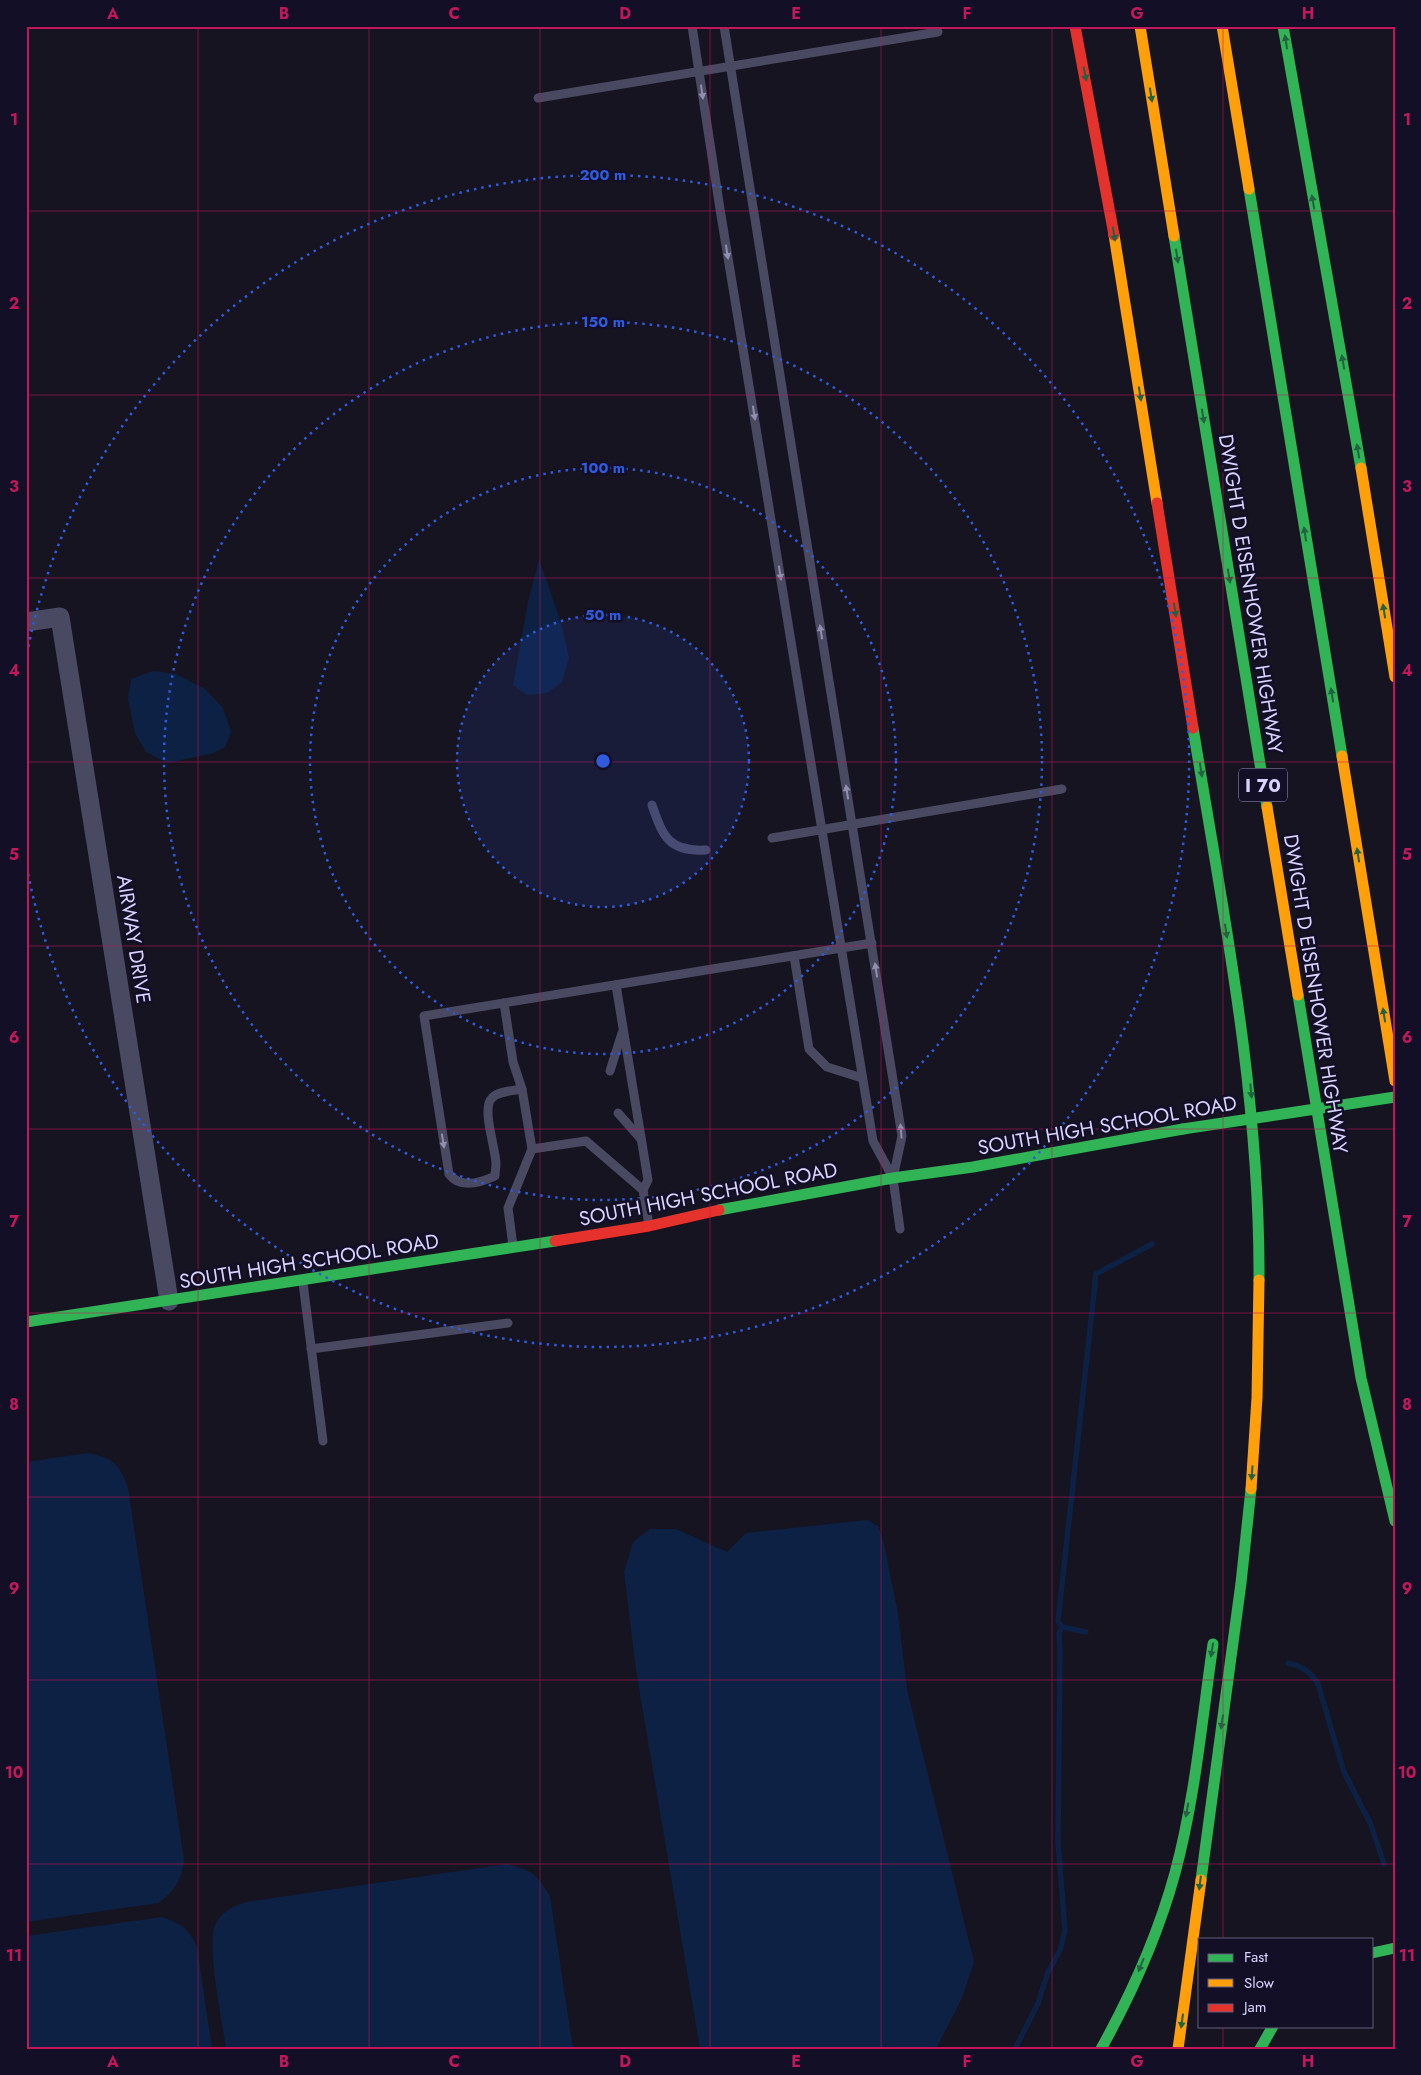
<svg xmlns="http://www.w3.org/2000/svg" width="1421" height="2075" font-family="Jost,sans-serif">
<style>
.water{fill:#0d2144}
.lines{fill:none;stroke-linecap:round;stroke-linejoin:round}
.stream{stroke:#0d2144;stroke-width:5.5}
.lane{stroke:#4a4962;stroke-width:9}
.street{stroke:#4a4962;stroke-width:19}
.fast{stroke:#30b455;stroke-width:11}
.slow{stroke:#ff9f0a;stroke-width:11}
.jam{stroke:#e5322d;stroke-width:11}
.fast-bridge{stroke:#30b455;stroke-width:11}
.oneway{fill:#22623e}
.oneway2{fill:#928eb0}
.grid{fill:none;stroke:#c2185b;stroke-width:1;stroke-opacity:0.55}
.ring{fill:none;stroke:#305bdc;stroke-width:2.5;stroke-dasharray:2.5 5}
.labels{text-anchor:middle;stroke-width:5;stroke-linejoin:round;paint-order:stroke}
.shield{fill:#130f26;stroke:#9e99be;stroke-width:1}
.shield-label{font-size:19px;font-weight:bold;fill:#d9d4ff}
.street-label{font-size:20px;fill:#d9d4ff;stroke:#130f26}
.centre{fill:#305bdc;stroke:#130f26;stroke-width:2.5}
.ring-label{font-size:15px;text-anchor:middle;font-weight:bold;fill:#305bdc;stroke:#130f26;stroke-width:5;stroke-linejoin:round;paint-order:stroke}
.neatline{fill:none;stroke:#c2185b;stroke-width:2}
.grid-label{font-size:16px;text-anchor:middle;font-weight:bold;fill:#c2185b}
</style>
<rect width="100%" height="100%" fill="#161421"/>
<g class="water">
<path d="M539,559L560,620L569,657L562,682L547,693L527,695L513,685L528,602Z"/>
<path d="M153,671L176,674L205,689L223,708L231,732L225,747L214,753L167,763L146,752L135,733L128,699L131,679Z"/>
<path d="M88,1453C115,1459 118,1463 128,1488L184,1859C181,1881 176,1889 158,1903L26,1922V1462Z"/>
<path d="M867,1520L878,1526L884,1544L898,1613L907,1689L974,1962L961,2000L936,2049H700L636,1670L624,1572L633,1542L650,1529H676L727,1552L746,1533Z"/>
<path d="M507,1864C532,1870 537,1874 550,1896L573,2049H226C223,2025 205,1940 216,1923C223,1911 233,1906 246,1902Z"/>
<path d="M162,1917C182,1924 188,1928 197,1947L212,2049H26V1936Z"/>
</g>
<g class="lines">
<g class="stream">
<path d="M1086,1632L1062,1627L1058,1621L1096,1274L1152,1244"/>
<path d="M1288,1663C1303,1667 1310,1671 1318,1684L1344,1772L1371,1825L1384,1864"/>
<path d="M1015,2049L1038,2003L1048,1972L1060,1950L1065,1931L1058,1841L1060,1650L1059,1633L1062,1627"/>
</g>
<g class="lane">
<path d="M692,26L720,209L873,1141L892,1176"/>
<path d="M724,26L902,1136L893,1178L900,1229"/>
<path d="M538,98L938,32"/>
<path d="M652,805C663,837 669,852 706,850"/>
<path d="M772,838L1062,789"/>
<path d="M794,956L809,1049L827,1067L862,1078"/>
<path d="M616,985L648,1180L643,1190"/>
<path d="M504,1003L513,1062L522,1089L532,1149"/>
<path d="M610,1071L622,1033"/>
<path d="M522,1089C513,1091 498,1091 492,1098C481,1108 496,1149 496,1164C496,1168 495,1172 495,1176C480,1183 460,1189 449,1174L424,1016L872,943"/>
<path d="M618,1113L641,1139"/>
<path d="M513,1246L508,1208L532,1149L586,1141L643,1190L649,1225"/>
<path d="M303,1283L323,1441"/>
<path d="M311,1349L508,1323"/>
</g>
<path class="street" d="M26,622L60,617L169,1301"/>
<g class="fast">
<path d="M1283,26L1361,468"/>
<path d="M1249,189L1342,756"/>
<path d="M1174,236L1267,807"/>
<path d="M1193,728C1223,911 1260,1094 1259,1280"/>
<path d="M1298,995L1361,1378L1395,1521"/>
<path d="M719,1210L893,1178L973,1167L1183,1129"/>
<path d="M26,1322L555,1241"/>
<path d="M1201,1880L1241,1583L1251,1489"/>
<path d="M1372,1953L1395,1948"/>
<path d="M1101,2049C1132,1993 1158,1935 1175,1873C1195,1799 1202,1720 1213,1644"/>
<path d="M1260,2049L1273,2026"/>
</g>
<g class="slow">
<path d="M1140,26L1174,236"/>
<path d="M1222,26L1249,189"/>
<path d="M1114,235L1157,503"/>
<path d="M1361,468L1395,677"/>
<path d="M1342,756L1395,1081"/>
<path d="M1267,807L1298,995"/>
<path d="M1251,1489L1257,1398L1259,1280"/>
<path d="M1178,2049L1201,1880"/>
</g>
<g class="jam">
<path d="M1075,26L1114,235"/>
<path d="M1157,503L1193,728"/>
<path d="M555,1241L649,1226L719,1210"/>
</g>
<path class="fast-bridge" d="M1183,1129L1395,1097"/>
</g>
<defs><path id="oneway-solid" d="M-6-.8H1V-3.2L6.5 0L1 3.2V.8H-6Z" transform="scale(1.25)"/></defs>
<g class="oneway">
<use href="#oneway-solid" transform="translate(1286 42) rotate(-99)"/>
<use href="#oneway-solid" transform="translate(1085 74) rotate(79)"/>
<use href="#oneway-solid" transform="translate(1151 95) rotate(81)"/>
<use href="#oneway-solid" transform="translate(1313 202) rotate(-100)"/>
<use href="#oneway-solid" transform="translate(1114 234) rotate(81)"/>
<use href="#oneway-solid" transform="translate(1177 256) rotate(81)"/>
<use href="#oneway-solid" transform="translate(1343 362) rotate(-100)"/>
<use href="#oneway-solid" transform="translate(1140 394) rotate(81)"/>
<use href="#oneway-solid" transform="translate(1203 416) rotate(81)"/>
<use href="#oneway-solid" transform="translate(1358 451) rotate(-99)"/>
<use href="#oneway-solid" transform="translate(1305 534) rotate(-99)"/>
<use href="#oneway-solid" transform="translate(1229 576) rotate(81)"/>
<use href="#oneway-solid" transform="translate(1175 610) rotate(81)"/>
<use href="#oneway-solid" transform="translate(1384 611) rotate(-99)"/>
<use href="#oneway-solid" transform="translate(1332 695) rotate(-99)"/>
<use href="#oneway-solid" transform="translate(1201 770) rotate(81)"/>
<use href="#oneway-solid" transform="translate(1358 855) rotate(-99)"/>
<use href="#oneway-solid" transform="translate(1226 931) rotate(81)"/>
<use href="#oneway-solid" transform="translate(1384 1015) rotate(-99)"/>
<use href="#oneway-solid" transform="translate(1251 1091) rotate(85)"/>
<use href="#oneway-solid" transform="translate(1252 1473) rotate(94)"/>
<use href="#oneway-solid" transform="translate(1212 1650) rotate(99)"/>
<use href="#oneway-solid" transform="translate(1222 1722) rotate(98)"/>
<use href="#oneway-solid" transform="translate(1187 1810) rotate(100)"/>
<use href="#oneway-solid" transform="translate(1200 1883) rotate(97)"/>
<use href="#oneway-solid" transform="translate(1141 1965) rotate(112)"/>
<use href="#oneway-solid" transform="translate(1182 2021) rotate(98)"/>
</g>
<g class="oneway2">
<use href="#oneway-solid" transform="translate(702 92) rotate(82)"/>
<use href="#oneway-solid" transform="translate(727 252) rotate(81)"/>
<use href="#oneway-solid" transform="translate(754 413) rotate(81)"/>
<use href="#oneway-solid" transform="translate(780 573) rotate(81)"/>
<use href="#oneway-solid" transform="translate(821 632) rotate(-99)"/>
<use href="#oneway-solid" transform="translate(847 792) rotate(-99)"/>
<use href="#oneway-solid" transform="translate(876 970) rotate(-99)"/>
<use href="#oneway-solid" transform="translate(901 1131) rotate(-95)"/>
<use href="#oneway-solid" transform="translate(443 1141) rotate(81)"/>
</g>
<path class="grid" d="M198,26V2049M369,26V2049M540,26V2049M710,26V2049M881,26V2049M1052,26V2049M1223,26V1939M26,211H1395M26,395H1395M26,578H1395M26,762H1395M26,946H1395M26,1129H1395M26,1313H1395M26,1497H1395M26,1680H1395M26,1864H1395M1223,2026V2049"/>
<circle cx="603" cy="761" r="146" fill="#305bdc" fill-opacity=".12"/>
<g class="ring">
<circle cx="603" cy="761" r="146"/>
<circle cx="603" cy="761" r="293"/>
<circle cx="603" cy="761" r="439"/>
<path d="M27 654A586 586 0 1 1 27 868"/>
</g>
<g class="labels">
<rect class="shield" x="1239" y="768.5" width="48" height="33" rx="4"/>
<g class="shield-label">
<text x="1263" y="792">I 70</text>
</g>
<g class="street-label">
<text transform="translate(1251 594) rotate(81)" y="7">DWIGHT D EISENHOWER HIGHWAY</text>
<text transform="translate(134 939) rotate(81)" y="7">AIRWAY DRIVE</text>
<text transform="translate(1316 994) rotate(81)" y="7">DWIGHT D EISENHOWER HIGHWAY</text>
<text transform="translate(1107 1125) rotate(-10)" y="7">SOUTH HIGH SCHOOL ROAD</text>
<text transform="translate(708 1194) rotate(-11)" y="7">SOUTH HIGH SCHOOL ROAD</text>
<text transform="translate(309 1261) rotate(-9)" y="7">SOUTH HIGH SCHOOL ROAD</text>
</g>
</g>
<circle cx="603" cy="761" r="8" class="centre"/>
<g class="ring-label">
<text x="603" y="180">200 m</text>
<text x="603" y="327">150 m</text>
<text x="603" y="473">100 m</text>
<text x="603" y="620">50 m</text>
</g>
<rect width="1421" height="2075" fill="none" stroke="#130f26" stroke-width="55"/>
<rect x="1198" y="1938" width="175" height="90" fill="#130f26" stroke="#625e7d"/>
<rect x="1208" y="1954" width="25" height="8" fill="#30b455" stroke="#625e7d"/>
<text x="1244" y="1962" font-size="15" fill="#d9d4ff">Fast</text>
<rect x="1208" y="1979" width="25" height="8" fill="#ff9f0a" stroke="#625e7d"/>
<text x="1244" y="1988" font-size="15" fill="#d9d4ff">Slow</text>
<rect x="1208" y="2004" width="25" height="8" fill="#e5322d" stroke="#625e7d"/>
<text x="1244" y="2012" font-size="15" fill="#d9d4ff">Jam</text>
<rect x="28" y="28" width="1366" height="2020" class="neatline"/>
<g class="grid-label">
<text x="113" y="19">A</text>
<text x="284" y="19">B</text>
<text x="454" y="19">C</text>
<text x="625" y="19">D</text>
<text x="796" y="19">E</text>
<text x="967" y="19">F</text>
<text x="1137" y="19">G</text>
<text x="1308" y="19">H</text>
<text x="14" y="125">1</text>
<text x="1407" y="125">1</text>
<text x="14" y="309">2</text>
<text x="1407" y="309">2</text>
<text x="14" y="492">3</text>
<text x="1407" y="492">3</text>
<text x="14" y="676">4</text>
<text x="1407" y="676">4</text>
<text x="14" y="860">5</text>
<text x="1407" y="860">5</text>
<text x="14" y="1043">6</text>
<text x="1407" y="1043">6</text>
<text x="14" y="1227">7</text>
<text x="1407" y="1227">7</text>
<text x="14" y="1410">8</text>
<text x="1407" y="1410">8</text>
<text x="14" y="1594">9</text>
<text x="1407" y="1594">9</text>
<text x="14" y="1778">10</text>
<text x="1407" y="1778">10</text>
<text x="14" y="1961">11</text>
<text x="1407" y="1961">11</text>
<text x="113" y="2067">A</text>
<text x="284" y="2067">B</text>
<text x="454" y="2067">C</text>
<text x="625" y="2067">D</text>
<text x="796" y="2067">E</text>
<text x="967" y="2067">F</text>
<text x="1137" y="2067">G</text>
<text x="1308" y="2067">H</text>
</g>
</svg>
